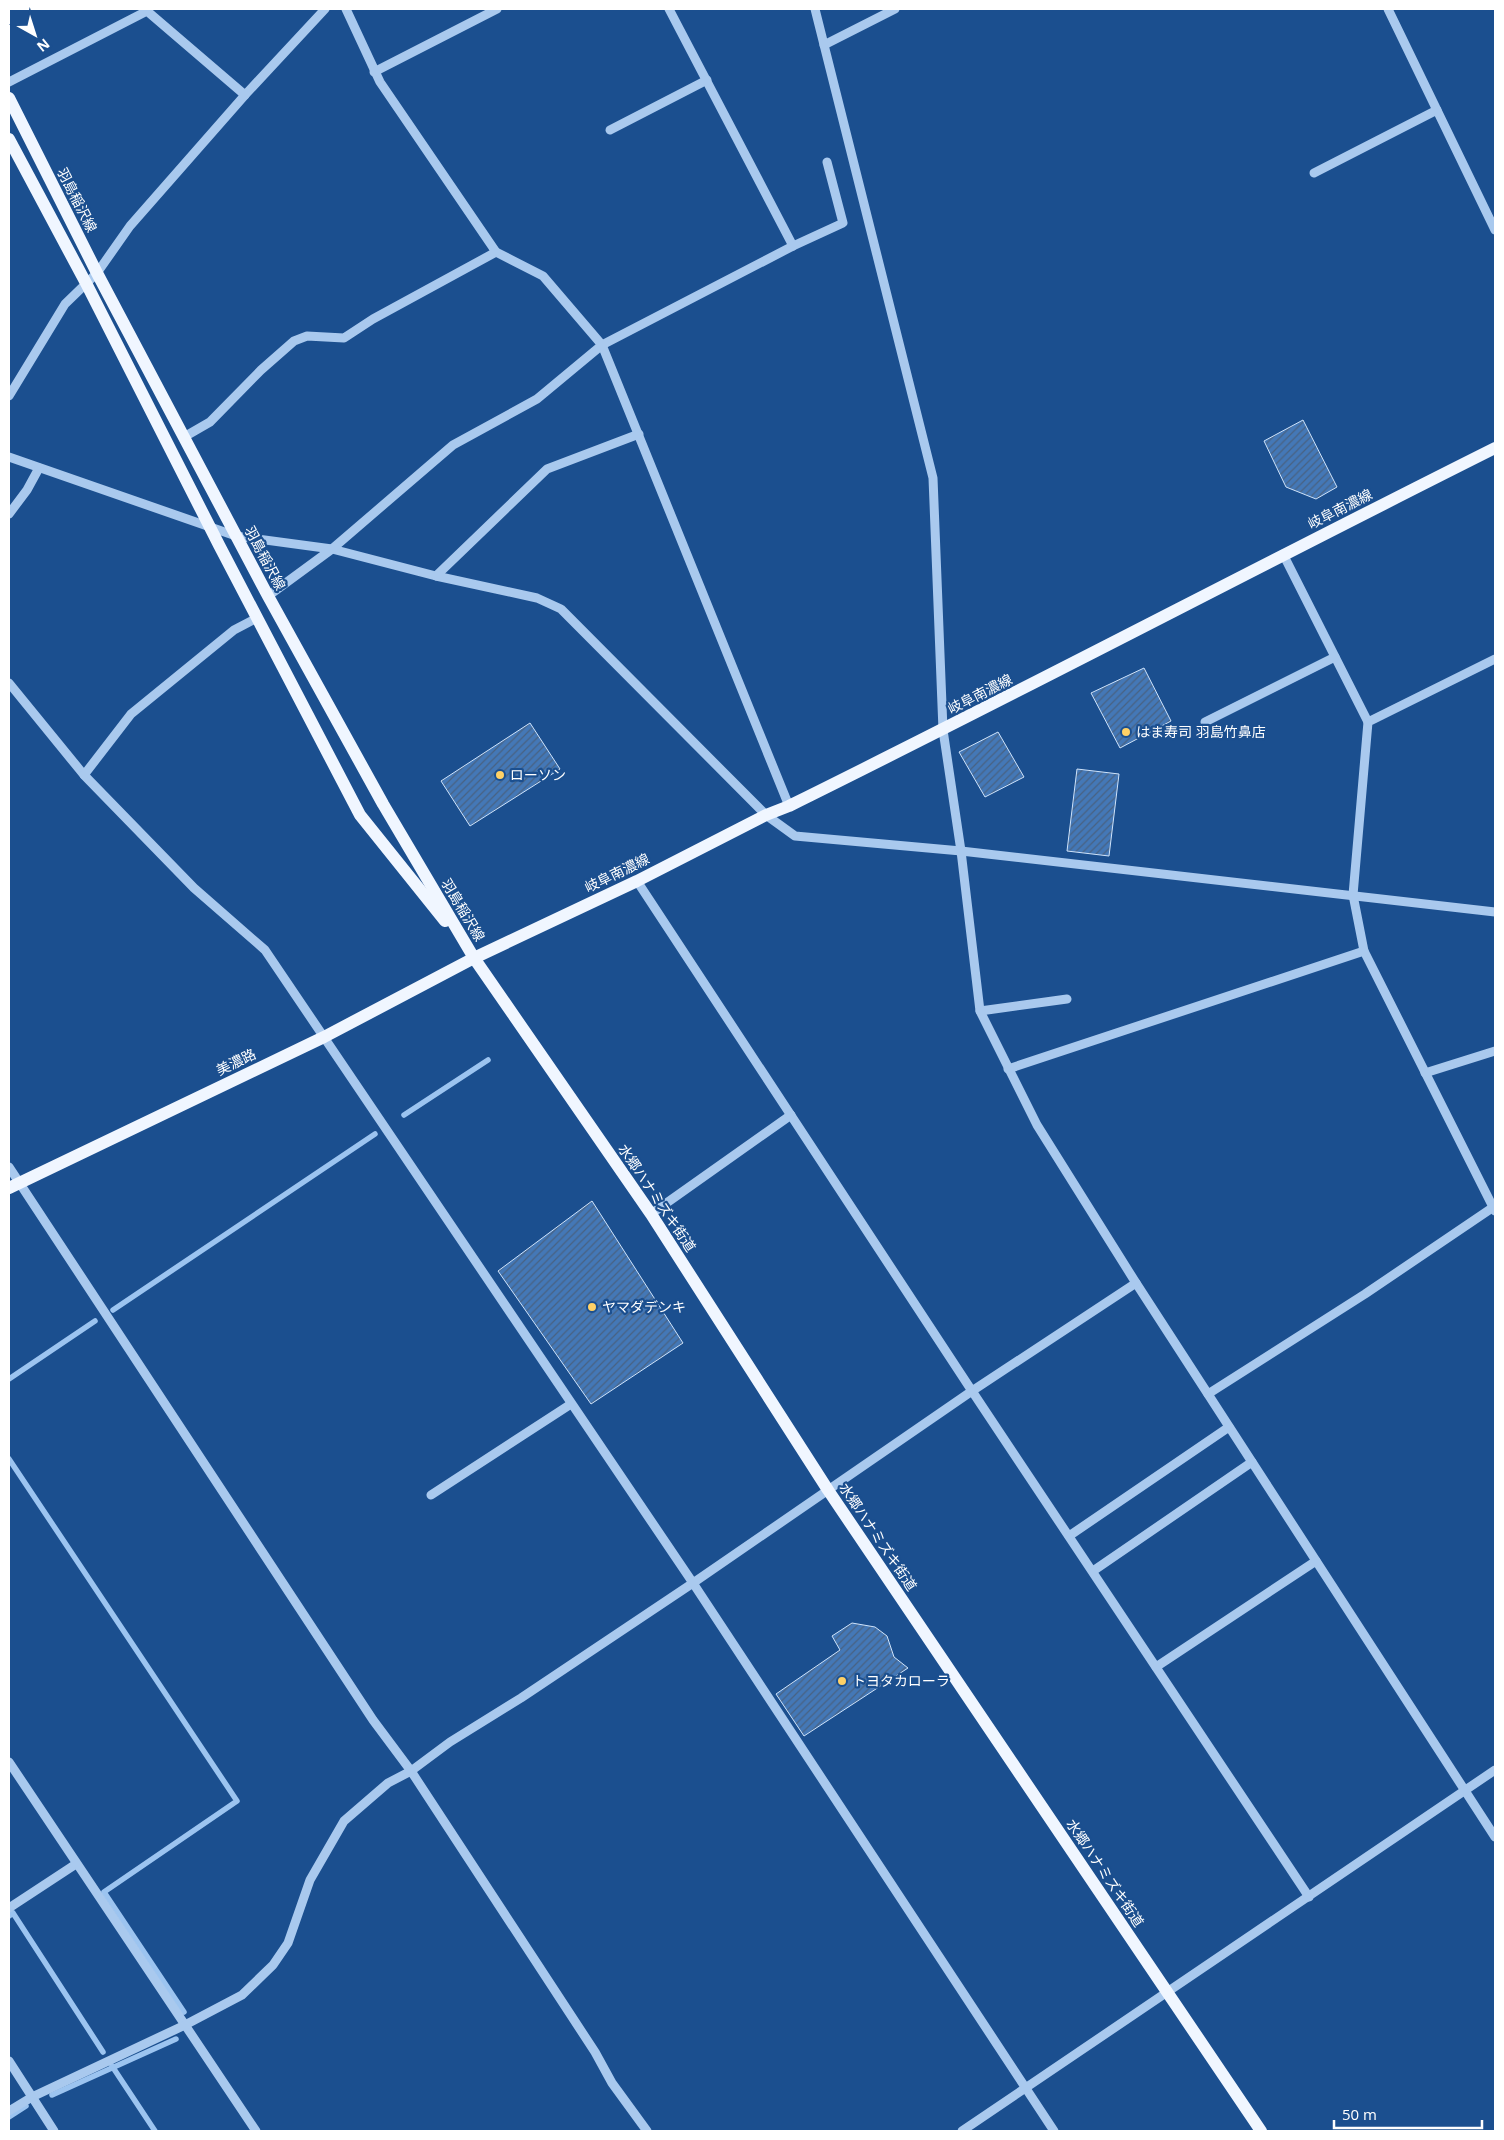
<svg xmlns="http://www.w3.org/2000/svg" width="1504" height="2140" font-family="'Open Sans','Noto Sans JP',sans-serif">
<style>
.lines{fill:none;stroke-linecap:round;stroke-linejoin:round}
.stream{stroke:#9cc4f0;stroke-width:5.5}
.building{fill:url(#building-hatch);stroke:#cfe3fa}
.minor{stroke:#a9c9ee;stroke-width:9}
.major{stroke:#f0f6ff;stroke-width:12}
.poi-dot{fill:#ffd166;stroke:#1b4f8f;stroke-width:2}
.labels{text-anchor:middle;stroke-width:4.5;stroke-linejoin:round;paint-order:stroke}
.street-label{font-size:14px;fill:#fff;stroke:#1b4f8f}
.poi-label{font-size:14px;fill:#fff;stroke:#1b4f8f;text-anchor:start}
</style>
<defs>
<pattern id="building-hatch" width="6" height="6" patternUnits="userSpaceOnUse" patternTransform="scale(1.25)"><rect width="6" height="6" fill="#4478b7"/><path d="M-1 1l2-2M0 6l6-6M5 7l2-2" fill="none" stroke="#486282"/></pattern>
</defs>
<rect width="100%" height="100%" fill="#1b4f8f"/>
<g class="lines">
<g class="stream">
<path d="M404,1115L488,1060"/>
<path d="M113,1310L375,1134"/>
<path d="M9,1379L95,1321"/>
<path d="M9,1459L237,1801L104,1892L184,2012"/>
<path d="M9,1916L13,1913L103,2052"/>
<path d="M112,2066L155,2131"/>
<path d="M52,2095L176,2039"/>
<path d="M9,2117L26,2106"/>
</g>
</g>
<g class="building">
<path d="M1303,420L1337,487L1316,499L1286,487L1264,441Z"/>
<path d="M1144,668L1171,721L1120,748L1091,693Z"/>
<path d="M530,723L560,769L470,826L441,781Z"/>
<path d="M998,732L1024,777L985,797L959,752Z"/>
<path d="M1077,769L1119,774L1109,856L1067,851Z"/>
<path d="M592,1201L683,1343L591,1404L498,1271Z"/>
<path d="M852,1623L875,1627L887,1636L894,1657L908,1668L804,1736L776,1694L840,1650L832,1636Z"/>
</g>
<g class="lines">
<g class="minor">
<path d="M346,9L380,82L496,252L543,276L602,345L789,806"/>
<path d="M669,9L793,246"/>
<path d="M815,9L933,478L943,730L961,851L980,1011L1037,1125L1136,1283L1495,1837"/>
<path d="M1388,9L1495,230"/>
<path d="M824,45L895,9"/>
<path d="M374,72L497,9"/>
<path d="M9,82L147,11L245,95"/>
<path d="M610,130L707,80"/>
<path d="M1314,173L1437,110"/>
<path d="M9,396L65,304L97,273L130,226L245,95L325,9"/>
<path d="M184,437L210,422L261,370L294,341L307,336L344,338L373,319L496,252"/>
<path d="M9,457L236,536L332,549L436,576L537,598L561,609L766,815L795,836L961,851L1495,912"/>
<path d="M9,514L27,490L39,468"/>
<path d="M1283,554L1368,722"/>
<path d="M436,576L547,469L639,434"/>
<path d="M268,596L332,549L453,445L537,399L602,345L793,246L843,223L827,162"/>
<path d="M1495,659L1368,722L1353,895L1364,951L1495,1211"/>
<path d="M9,683L84,775L194,888L265,950L693,1583L1054,2131"/>
<path d="M1205,722L1335,657"/>
<path d="M84,775L131,714L234,630L257,618"/>
<path d="M637,881L972,1391L1309,1897"/>
<path d="M980,1011L1067,999"/>
<path d="M1008,1069L1364,951"/>
<path d="M1425,1073L1495,1051"/>
<path d="M9,1167L373,1720L411,1771L595,2052L612,2083L647,2131"/>
<path d="M651,1214L791,1115"/>
<path d="M1208,1394L1365,1294L1495,1206"/>
<path d="M431,1495L571,1404"/>
<path d="M1069,1536L1229,1427"/>
<path d="M1093,1571L1252,1462"/>
<path d="M1156,1667L1316,1561"/>
<path d="M9,1762L256,2131"/>
<path d="M9,1908L76,1864"/>
<path d="M9,2061L54,2131"/>
<path d="M9,2111L32,2097L185,2025L242,1995L273,1965L288,1943L310,1880L344,1821L388,1783L411,1771L450,1742L521,1698L693,1583L972,1391L1136,1283"/>
<path d="M962,2131L1495,1770"/>
</g>
<g class="major">
<path d="M9,98L97,273L268,596L383,804L474,958L651,1214L828,1490L1261,2131"/>
<path d="M9,139L87,285L219,545L360,815L445,921"/>
<path d="M9,1188L324,1037L474,958L637,881L766,815L789,806C1026,689 1259,566 1495,448"/>
</g>
</g>
<g class="poi-dot">
<circle cx="1126" cy="732" r="5"/>
<circle cx="500" cy="775" r="5"/>
<circle cx="592" cy="1307" r="5"/>
<circle cx="842" cy="1681" r="5"/>
</g>
<g class="labels">
<g class="street-label">
<text transform="translate(77 200) rotate(63)" y="5">羽島稲沢線</text>
<text transform="translate(1340 509) rotate(-27)" y="5">岐阜南濃線</text>
<text transform="translate(265 558) rotate(62)" y="5">羽島稲沢線</text>
<text transform="translate(980 694) rotate(-27)" y="5">岐阜南濃線</text>
<text transform="translate(617 873) rotate(-26)" y="5">岐阜南濃線</text>
<text transform="translate(463 910) rotate(59)" y="5">羽島稲沢線</text>
<text transform="translate(236 1062) rotate(-26)" y="5">美濃路</text>
<text transform="translate(657 1198) rotate(56)" y="5">水郷ハナミズキ街道</text>
<text transform="translate(878 1537) rotate(56)" y="5">水郷ハナミズキ街道</text>
<text transform="translate(1105 1873) rotate(56)" y="5">水郷ハナミズキ街道</text>
</g>
<g class="poi-label">
<text x="1136" y="737">はま寿司 羽島竹鼻店</text>
<text x="510" y="780">ローソン</text>
<text x="602" y="1312">ヤマダデンキ</text>
<text x="852" y="1686">トヨタカローラ</text>
</g>
</g>
<rect width="1504" height="2140" fill="none" stroke="#ffffff" stroke-width="20"/>
<g transform="translate(35 35) rotate(141)" stroke="#1b4f8f" stroke-width="4" paint-order="stroke">
<path d="M0-4L9 19L0 12L-9 19Z" fill="#ffffff"/>
<text y="-8" font-size="14" font-weight="bold" text-anchor="middle" fill="#ffffff">N</text>
</g>
<path d="M1334 2120v8h148v-8" fill="none" stroke="#ffffff" stroke-width="2.5"/>
<text x="1342" y="2120" font-size="15" fill="#ffffff" stroke="#1b4f8f" stroke-width="4" paint-order="stroke">50 m</text>
</svg>
